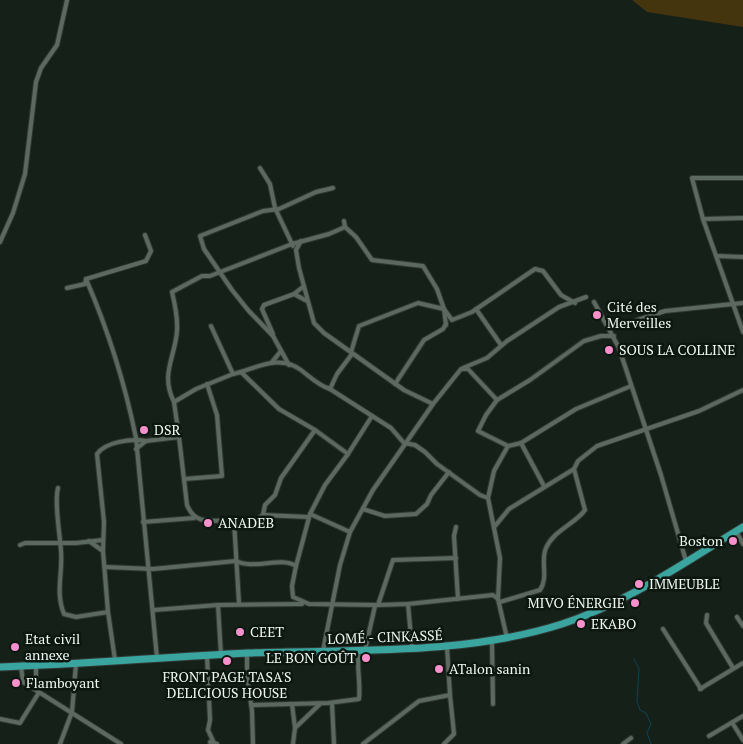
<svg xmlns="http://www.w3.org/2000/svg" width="743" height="744" font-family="'PT Serif',serif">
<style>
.green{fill:#44350e}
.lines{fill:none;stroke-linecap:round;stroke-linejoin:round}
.stream{stroke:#104253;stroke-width:1}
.street-casing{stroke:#313934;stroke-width:6}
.highway-casing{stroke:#313934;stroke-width:9}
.street{stroke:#5c6960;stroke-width:4}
.highway{stroke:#3aa49f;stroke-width:7}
.poi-dot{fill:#f890cc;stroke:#0c1710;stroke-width:2}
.labels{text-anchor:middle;stroke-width:5;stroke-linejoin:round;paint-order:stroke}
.poi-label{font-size:14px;fill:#eef6f1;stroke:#0c1710;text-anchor:start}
.street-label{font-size:14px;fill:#eef6f1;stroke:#0c1710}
</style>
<rect width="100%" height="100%" fill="#152019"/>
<path class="green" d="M632,0H743V27L647,12Z"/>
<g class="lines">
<path class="stream" d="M634,659L639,669L637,701L640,710L646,713L651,724L647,733L651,744"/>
<g class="street-casing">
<g id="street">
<path d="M260,168L270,184L275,208L293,246"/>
<path d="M743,218L703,219L743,332"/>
<path d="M703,219L692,178H743"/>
<path d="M345,227L356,237L372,260L423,266L437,289L444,309L452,320L472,312L535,269L543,271L561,295L575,303"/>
<path d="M145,235L151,251L146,261L86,279C108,330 125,384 136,438L157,658"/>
<path d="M301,241L296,250L299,268L314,323L324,333L404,390L433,404"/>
<path d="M0,242L13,213L25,174L36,82L41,68L57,45L67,0"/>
<path d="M717,256L743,257"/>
<path d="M67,288L85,284L86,279"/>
<path d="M294,294L307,301"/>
<path d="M594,302L619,348L661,475L686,561"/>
<path d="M476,309L501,345"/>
<path d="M610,329L665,311L743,303"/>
<path d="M273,334L262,309L264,305L294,294L304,286"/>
<path d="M614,336H601L584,341L530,380L497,400L486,415L478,431L508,446L521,443L576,409L631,386"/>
<path d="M351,352L359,326L418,303L444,309L446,325"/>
<path d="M272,362L281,351"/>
<path d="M289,365L273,336L248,310L232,290L204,249L200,236L263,211L279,209L316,192L333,188"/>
<path d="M463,368L487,358L507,341L559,307L586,297"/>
<path d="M241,372L279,409L315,430L348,454L325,485L310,514L296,566"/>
<path d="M233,374C255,369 279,353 301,370C310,377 319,386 330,389L337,374L352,354"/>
<path d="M395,384L424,340L443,329L446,324"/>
<path d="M330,389L391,428L404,443L415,445L425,452L437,464L480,495L488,498"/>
<path d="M174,402C160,374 175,358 177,331C178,317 175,305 172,292L202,276H210L292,244L329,234L345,227L344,221"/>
<path d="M179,437L174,402L196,389L233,374L211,326"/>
<path d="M521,443L544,486"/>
<path d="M136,449L146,441L179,437L187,505C196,527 213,519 234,521L239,603"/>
<path d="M348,454L372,416"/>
<path d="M184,479L222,476L217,415L207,384"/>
<path d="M58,488C54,503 60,534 61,551C63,573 55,592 64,614L76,617L108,612"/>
<path d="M363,509L385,516L416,514L427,504L431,495L449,472"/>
<path d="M310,514L350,532"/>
<path d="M263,515L309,517"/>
<path d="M234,521H254L263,515L265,505L275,495L281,478L315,430"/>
<path d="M143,522L194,518"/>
<path d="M495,526L509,509L574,469L578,461L597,446L699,411L743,390"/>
<path d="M456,527L454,536L458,599"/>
<path d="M736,531L743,544"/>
<path d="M89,541L103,551"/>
<path d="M20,545L25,543H76L103,540"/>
<path d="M105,567L153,569L236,561C255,570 281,556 296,566L292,586L293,597L309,604L378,605"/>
<path d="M500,602L540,590C549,577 540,561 546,548C554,530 575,524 585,510L574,469"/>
<path d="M408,604L378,605L393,560L456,558"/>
<path d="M154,610L218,605"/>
<path d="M707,615L706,623L733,668"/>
<path d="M737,617L743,626"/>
<path d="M663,629L701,689"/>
<path d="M507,638L498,599L500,558L488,498L494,471L508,446"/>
<path d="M492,642L493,704"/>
<path d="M412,648L408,604L493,595L498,599"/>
<path d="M365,650L375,606"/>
<path d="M323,651L340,565L350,532L373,490L433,404L461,369H468L497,400"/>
<path d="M247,653V676L252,711L253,744"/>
<path d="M221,655L218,605L302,604"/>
<path d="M207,656L210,720L208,730L214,743"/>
<path d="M115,660L108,612L103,551L104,522L97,454C105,442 132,438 146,441"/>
<path d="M21,666L23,682L121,744"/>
<path d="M32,688L36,682V665"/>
<path d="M700,689L743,663"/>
<path d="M332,703L334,744"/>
<path d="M292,704L295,728L293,744"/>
<path d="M252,705L328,703L359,699C361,682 356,667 359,650"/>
<path d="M0,719L20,723L38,694"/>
<path d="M733,724L743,740"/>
<path d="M295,728L320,704"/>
<path d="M709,736L743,716"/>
<path d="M210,742L217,744"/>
<path d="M60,744L72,712L76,664"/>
<path d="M363,744L419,701L450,695L447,647"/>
<path d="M444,744L454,734L450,695"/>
<path d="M623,744L631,738"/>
</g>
</g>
<g class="highway-casing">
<path id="highway" d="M0,667C83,664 165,657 248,653C353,649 461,656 562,624C627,603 685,562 743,527"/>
</g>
<use href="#street" class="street"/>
<use href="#highway" class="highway"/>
</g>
<g class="poi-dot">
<circle cx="597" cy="315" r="5"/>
<circle cx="609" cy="350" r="5"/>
<circle cx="144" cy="430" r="5"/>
<circle cx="208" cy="523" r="5"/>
<circle cx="733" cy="541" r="5"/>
<circle cx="639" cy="584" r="5"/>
<circle cx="635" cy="603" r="5"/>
<circle cx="581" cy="624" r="5"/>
<circle cx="240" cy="632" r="5"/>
<circle cx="15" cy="647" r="5"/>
<circle cx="366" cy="658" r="5"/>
<circle cx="227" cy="661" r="5"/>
<circle cx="439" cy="669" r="5"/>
<circle cx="16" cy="683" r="5"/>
</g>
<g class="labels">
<g class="poi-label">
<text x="607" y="312">Cité des<tspan x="607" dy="16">Merveilles</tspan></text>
<text x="619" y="355">SOUS LA COLLINE</text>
<text x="154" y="435">DSR</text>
<text x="218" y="528">ANADEB</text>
<text x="723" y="546" text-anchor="end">Boston</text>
<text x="649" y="589">IMMEUBLE</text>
<text x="625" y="608" text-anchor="end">MIVO ÉNERGIE</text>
<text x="591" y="629">EKABO</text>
<text x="250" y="637">CEET</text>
<text x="25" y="644">Etat civil<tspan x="25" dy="16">annexe</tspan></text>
<text x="356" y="663" text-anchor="end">LE BON GOÛT</text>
<text x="449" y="674">ATalon sanin</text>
<text x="227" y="682" text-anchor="middle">FRONT PAGE TASA'S<tspan x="227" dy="16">DELICIOUS HOUSE</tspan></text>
<text x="26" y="688">Flamboyant</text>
</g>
<g class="street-label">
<text transform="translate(385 637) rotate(-2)" y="5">LOMÉ - CINKASSÉ</text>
</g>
</g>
</svg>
